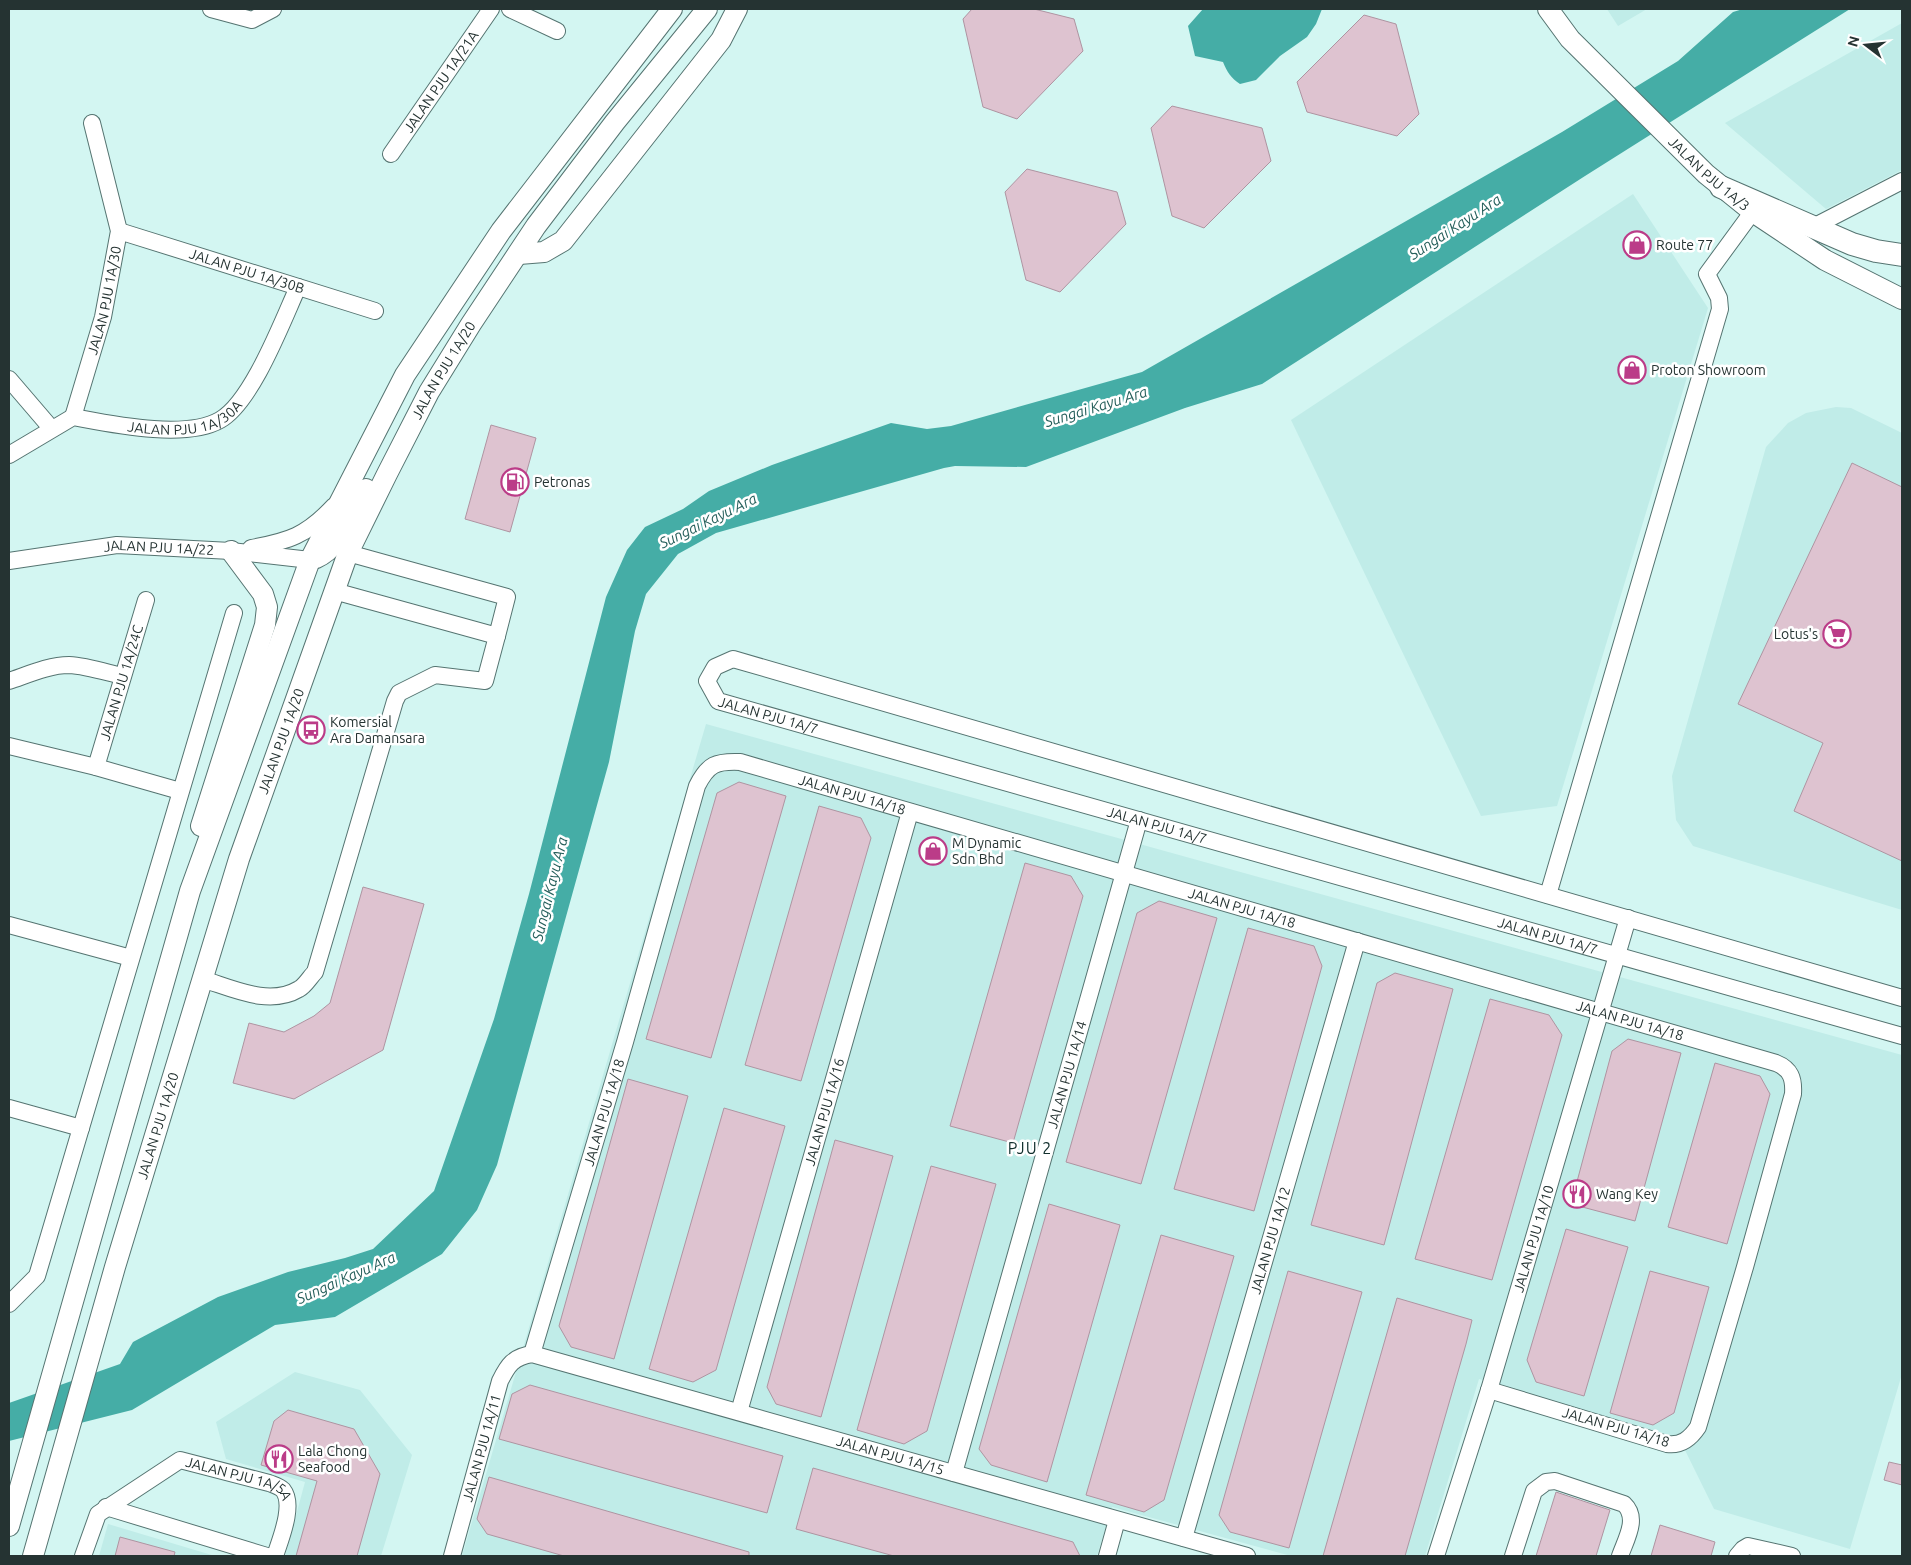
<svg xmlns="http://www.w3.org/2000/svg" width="1911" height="1565" font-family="Ubuntu,sans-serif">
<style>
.built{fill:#c0ece8}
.water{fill:#45ada6}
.building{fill:#dec3d0;stroke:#ae94a1}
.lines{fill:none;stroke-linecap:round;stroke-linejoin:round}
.minor-casing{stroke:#557471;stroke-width:18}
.tertiary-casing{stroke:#557471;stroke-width:22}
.secondary-casing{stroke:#557471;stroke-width:24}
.minor{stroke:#fff;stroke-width:16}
.tertiary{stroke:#fff;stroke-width:20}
.secondary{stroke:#fff;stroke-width:22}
.labels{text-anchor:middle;stroke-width:5;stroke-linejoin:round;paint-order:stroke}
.street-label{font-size:14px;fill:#253332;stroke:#fff}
.poi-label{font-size:14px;fill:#253332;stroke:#fff;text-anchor:start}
.water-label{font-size:15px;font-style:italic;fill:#255f5b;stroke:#fff}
.quarter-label{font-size:16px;letter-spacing:1px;fill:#112f2d;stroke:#fff}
</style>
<rect width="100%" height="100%" fill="#d3f6f2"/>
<g class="built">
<path d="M1607,9H1647L1618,26Z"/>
<path d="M1902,23V170L1826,209L1725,123Z"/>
<path d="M1633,194L1708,308L1557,806L1481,816L1291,420Z"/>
<path d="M1836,407L1851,408L1902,433V910L1693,846L1676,820L1672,776L1766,447L1788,423L1806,413Z"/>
<path d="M706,724L1902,1055V1374L1850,1549L1714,1509L1679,1438L1479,1379L1425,1556H1291L1112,1507L1097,1556H462Z"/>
<path d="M295,1372L360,1390L412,1455L381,1556H285L305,1482L226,1459L216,1422Z"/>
<path d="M108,1524L215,1556H99Z"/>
</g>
<g class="water">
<path d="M1203,9H1322L1316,24L1307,37L1280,56L1256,80L1240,84C1231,78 1227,72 1223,62L1195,56L1188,26Z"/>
<path d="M1743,9H1850L1585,176L1262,384L1185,408L1026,467L955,466L944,468L716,533L678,554L646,594L635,631L609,762L497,1165L477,1210L442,1254L335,1317L275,1325L132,1410L9,1441V1403L120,1364L133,1342L218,1297L288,1272L345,1258L373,1249L434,1191L494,1019L529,894L606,597L627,550L645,527L683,509L709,491L772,465L891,423L927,429L951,426L1142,372L1562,132L1678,61L1733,12Z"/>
</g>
<g class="building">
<path d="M972,9H1034L1074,19L1083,51L1017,119L983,107L963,19Z"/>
<path d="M1364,15L1396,24L1419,114L1397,136L1307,112L1297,82Z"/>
<path d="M1172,106L1262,128L1271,161L1204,228L1172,216L1151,128Z"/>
<path d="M1027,169L1117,192L1126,224L1060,292L1026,280L1005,192Z"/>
<path d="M491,425L536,438L510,532L465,519Z"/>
<path d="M1852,463L1902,487V861L1794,811L1823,743L1738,704Z"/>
<path d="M739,782L786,796L711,1058L646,1039L717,793Z"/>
<path d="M819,806L861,818L871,838L801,1081L745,1065Z"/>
<path d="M1025,863L1071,876L1083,896L1013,1143L950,1126Z"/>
<path d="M363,887L424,904L383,1050L294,1099L233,1083L249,1023L284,1032L314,1016L330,1003Z"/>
<path d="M1159,901L1217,918L1141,1184L1066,1162L1137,913Z"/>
<path d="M1248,928L1314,946L1322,966L1254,1211L1174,1189Z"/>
<path d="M1395,973L1453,989L1384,1245L1311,1225L1377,983Z"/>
<path d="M1490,999L1549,1015L1562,1035L1492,1280L1415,1259Z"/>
<path d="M1628,1039L1681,1053L1635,1221L1571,1204L1612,1051Z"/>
<path d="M1715,1063L1760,1076L1770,1094L1727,1244L1668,1227Z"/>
<path d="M628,1079L688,1096L614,1359L571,1347L559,1326Z"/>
<path d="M724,1108L785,1126L716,1370L693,1382L649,1369Z"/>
<path d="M835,1140L893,1156L821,1417L776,1404L767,1387Z"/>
<path d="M931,1166L996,1184L927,1431L904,1444L857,1430Z"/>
<path d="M1049,1204L1120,1225L1047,1482L991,1465L979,1449Z"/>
<path d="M1566,1229L1628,1247L1584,1396L1536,1382L1527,1360Z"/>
<path d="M1161,1235L1234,1256L1164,1500L1144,1512L1086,1495Z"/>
<path d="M1288,1271L1362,1292L1289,1548L1230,1532L1219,1515Z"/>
<path d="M1650,1271L1709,1287L1674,1413L1653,1425L1610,1413Z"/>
<path d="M1397,1298L1472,1320L1466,1344L1405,1556H1323Z"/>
<path d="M530,1385L783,1456L767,1513L499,1439L512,1394Z"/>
<path d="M288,1410L354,1429L380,1474L357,1556H296L317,1481L261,1465L274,1421Z"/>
<path d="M1889,1462L1902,1465V1485L1884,1480Z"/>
<path d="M813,1468L1073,1542L1080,1556H894L796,1529Z"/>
<path d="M489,1477L749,1552V1556H564L487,1534L477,1519Z"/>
<path d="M1556,1492L1610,1510L1596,1556H1536Z"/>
<path d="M1660,1525L1715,1542L1711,1556H1651Z"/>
<path d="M120,1537L175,1552L174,1556H115Z"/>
</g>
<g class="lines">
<g class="minor-casing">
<g id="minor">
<path d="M211,9L252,20L273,9"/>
<path d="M510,9L557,31"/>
<path id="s1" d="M391,154L491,9"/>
<path d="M1813,227L1902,181"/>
<path id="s2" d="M119,231L375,311"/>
<path d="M9,379L51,428"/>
<path id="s3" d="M73,417L103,317L119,231L92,123"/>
<path id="s4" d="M9,455L73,417C111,424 185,440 220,420C252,402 282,322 298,287"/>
<path d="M251,548C289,541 306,536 334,506"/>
<path id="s5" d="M9,561L117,545L231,551L310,560"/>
<path d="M334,591L497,636L507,597L348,553"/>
<path d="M9,681C27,675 49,665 69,665C87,666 105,672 122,676"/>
<path d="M9,746L96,767L180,791"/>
<path id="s6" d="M96,767L146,600"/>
<path d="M1548,895L1720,309L1719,298L1707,274L1759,203"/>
<path d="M9,925L131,958"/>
<path d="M202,979C232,988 269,1007 299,989C305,986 310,977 315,972L395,701L399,693L435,675L485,681L497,636"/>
<path id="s7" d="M1902,998L733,659L715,667L707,681L718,701L1902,1036"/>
<path d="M9,1108L81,1128"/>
<path d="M9,1304L37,1276L234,613"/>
<path id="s8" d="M532,1354L625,1042L697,786C708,764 716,761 740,762L1776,1063C1791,1069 1794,1079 1793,1094L1745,1267L1698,1427C1690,1439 1681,1446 1667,1444L1489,1390"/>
<path id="s9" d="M739,1412L910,812"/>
<path id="s10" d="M954,1473L1139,820"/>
<path d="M106,1507L267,1556"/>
<path id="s11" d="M1184,1538L1357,941"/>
<path id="s12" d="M83,1556L98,1514L180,1460L269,1483C274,1485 279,1486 283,1490C295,1505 280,1540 275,1556"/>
<path id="s13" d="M452,1556L500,1381C508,1365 513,1357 532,1354L1247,1556"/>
<path d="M1107,1556L1117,1520"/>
<path id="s14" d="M1436,1556L1489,1390L1628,918"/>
<path d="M1513,1556L1534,1491L1546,1482L1555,1481L1624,1504C1639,1518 1626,1539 1620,1556"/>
<path d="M1737,1556L1743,1549L1748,1546L1792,1556"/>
</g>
</g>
<g class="tertiary-casing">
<g id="tertiary">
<path id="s15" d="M1548,9L1570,39L1706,174L1753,212L1825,260L1902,299"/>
<path d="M519,254L544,252L563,241L721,40L737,9"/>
<path d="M316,558C342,547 351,511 366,489"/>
<path d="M201,826L265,625L267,607L263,594L231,551"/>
<path d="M9,1526L190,891L310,560L405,375L501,231L672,9"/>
<path id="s16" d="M33,1556L115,1267L239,859L348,553L387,474L429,392L471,324L536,226L615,122L707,9"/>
</g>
</g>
<g class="secondary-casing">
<path id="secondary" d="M1721,187L1852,244L1876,251L1902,255"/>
</g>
<use href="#minor" class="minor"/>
<use href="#tertiary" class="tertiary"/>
<use href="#secondary" class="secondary"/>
</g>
<defs>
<g id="shop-ring" transform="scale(1.4375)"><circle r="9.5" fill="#fff" stroke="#bb3c88" stroke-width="1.5"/><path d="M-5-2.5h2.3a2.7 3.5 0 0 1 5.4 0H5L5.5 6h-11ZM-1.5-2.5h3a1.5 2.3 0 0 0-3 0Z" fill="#bb3c88"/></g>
<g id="fuel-ring" transform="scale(1.4375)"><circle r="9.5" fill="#fff" stroke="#bb3c88" stroke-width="1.5"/><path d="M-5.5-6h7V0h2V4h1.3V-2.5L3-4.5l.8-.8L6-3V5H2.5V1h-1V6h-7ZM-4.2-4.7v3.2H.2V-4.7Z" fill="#bb3c88"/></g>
<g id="supermarket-ring" transform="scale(1.4375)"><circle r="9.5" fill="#fff" stroke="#bb3c88" stroke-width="1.5"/><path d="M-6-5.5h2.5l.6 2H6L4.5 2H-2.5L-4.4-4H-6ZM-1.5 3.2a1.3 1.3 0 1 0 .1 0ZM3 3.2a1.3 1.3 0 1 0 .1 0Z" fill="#bb3c88"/></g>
<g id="bus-ring" transform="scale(1.4375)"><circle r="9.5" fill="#fff" stroke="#bb3c88" stroke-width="1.5"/><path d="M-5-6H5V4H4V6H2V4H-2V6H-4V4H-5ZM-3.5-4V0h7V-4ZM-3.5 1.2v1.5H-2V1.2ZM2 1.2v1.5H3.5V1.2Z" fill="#bb3c88"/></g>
<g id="restaurant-ring" transform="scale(1.4375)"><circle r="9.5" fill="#fff" stroke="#bb3c88" stroke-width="1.5"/><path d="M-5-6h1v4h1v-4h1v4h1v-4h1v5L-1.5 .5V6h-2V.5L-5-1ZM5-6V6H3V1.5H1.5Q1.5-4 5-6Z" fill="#bb3c88"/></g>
</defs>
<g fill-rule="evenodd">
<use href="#shop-ring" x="1637" y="245"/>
<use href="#shop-ring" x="1632" y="370"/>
<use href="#fuel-ring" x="515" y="482"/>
<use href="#supermarket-ring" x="1837" y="634"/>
<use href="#bus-ring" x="311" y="730"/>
<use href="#shop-ring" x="933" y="851"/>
<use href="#restaurant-ring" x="1577" y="1194"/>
<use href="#restaurant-ring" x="279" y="1459"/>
</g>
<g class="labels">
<g class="street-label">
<text dy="5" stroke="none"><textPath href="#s1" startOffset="88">JALAN PJU 1A/21A</textPath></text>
<text dy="5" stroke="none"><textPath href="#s15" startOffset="231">JALAN PJU 1A/3</textPath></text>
<text dy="5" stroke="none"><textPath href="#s2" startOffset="134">JALAN PJU 1A/30B</textPath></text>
<text dy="5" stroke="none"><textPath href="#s3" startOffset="121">JALAN PJU 1A/30</textPath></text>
<text dy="5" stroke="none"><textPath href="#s16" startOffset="1258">JALAN PJU 1A/20</textPath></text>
<text dy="5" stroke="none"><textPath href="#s4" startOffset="190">JALAN PJU 1A/30A</textPath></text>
<text dy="5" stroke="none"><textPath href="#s5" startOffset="151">JALAN PJU 1A/22</textPath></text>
<text dy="5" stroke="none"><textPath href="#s6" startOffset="88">JALAN PJU 1A/24C</textPath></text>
<text dy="5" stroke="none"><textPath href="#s7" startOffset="1328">JALAN PJU 1A/7</textPath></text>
<text dy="5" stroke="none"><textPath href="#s16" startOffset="852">JALAN PJU 1A/20</textPath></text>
<text dy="5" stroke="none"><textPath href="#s8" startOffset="762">JALAN PJU 1A/18</textPath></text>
<text dy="5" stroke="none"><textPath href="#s7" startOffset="1732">JALAN PJU 1A/7</textPath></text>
<text dy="5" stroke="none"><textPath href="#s8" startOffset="1168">JALAN PJU 1A/18</textPath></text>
<text dy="5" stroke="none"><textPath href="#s7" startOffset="2138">JALAN PJU 1A/7</textPath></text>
<text dy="5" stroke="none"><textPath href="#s8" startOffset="1572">JALAN PJU 1A/18</textPath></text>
<text dy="5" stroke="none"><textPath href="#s10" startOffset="414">JALAN PJU 1A/14</textPath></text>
<text dy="5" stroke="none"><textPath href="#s8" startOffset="252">JALAN PJU 1A/18</textPath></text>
<text dy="5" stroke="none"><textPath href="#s9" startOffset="312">JALAN PJU 1A/16</textPath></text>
<text dy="5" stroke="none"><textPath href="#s16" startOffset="448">JALAN PJU 1A/20</textPath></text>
<text dy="5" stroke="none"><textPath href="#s14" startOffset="332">JALAN PJU 1A/10</textPath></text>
<text dy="5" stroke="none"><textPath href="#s11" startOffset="310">JALAN PJU 1A/12</textPath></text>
<text transform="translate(1616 1427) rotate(16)" y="5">JALAN PJU 1A/18</text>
<text dy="5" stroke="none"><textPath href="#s13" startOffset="112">JALAN PJU 1A/11</textPath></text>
<text dy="5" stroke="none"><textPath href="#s13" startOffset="598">JALAN PJU 1A/15</textPath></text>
<text dy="5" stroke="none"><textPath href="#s12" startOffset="205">JALAN PJU 1A/5A</textPath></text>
</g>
<g class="poi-label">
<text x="1656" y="250">Route 77</text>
<text x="1651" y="375">Proton Showroom</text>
<text x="534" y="487">Petronas</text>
<text x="1818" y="639" text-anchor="end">Lotus's</text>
<text x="330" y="727">Komersial<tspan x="330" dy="16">Ara Damansara</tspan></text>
<text x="952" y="848">M Dynamic<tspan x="952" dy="16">Sdn Bhd</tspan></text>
<text x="1596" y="1199">Wang Key</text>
<text x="298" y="1456">Lala Chong<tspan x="298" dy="16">Seafood</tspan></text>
</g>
<g class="water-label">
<text transform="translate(1455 227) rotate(-33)" y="5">Sungai Kayu Ara</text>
<text transform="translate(1096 407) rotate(-17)" y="5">Sungai Kayu Ara</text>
<text transform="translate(708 521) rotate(-26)" y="5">Sungai Kayu Ara</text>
<text transform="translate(550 889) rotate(-76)" y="5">Sungai Kayu Ara</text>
<text transform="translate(346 1278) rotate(-24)" y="5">Sungai Kayu Ara</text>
</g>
<g class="quarter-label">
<text x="1030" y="1154">PJU 2</text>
</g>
</g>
<rect width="1911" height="1565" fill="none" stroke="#253332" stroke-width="20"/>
<g transform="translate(1866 45) rotate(286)" stroke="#ffffff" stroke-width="4" paint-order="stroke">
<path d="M0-4L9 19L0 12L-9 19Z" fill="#253332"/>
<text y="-8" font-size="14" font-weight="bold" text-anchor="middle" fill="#253332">N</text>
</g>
</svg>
